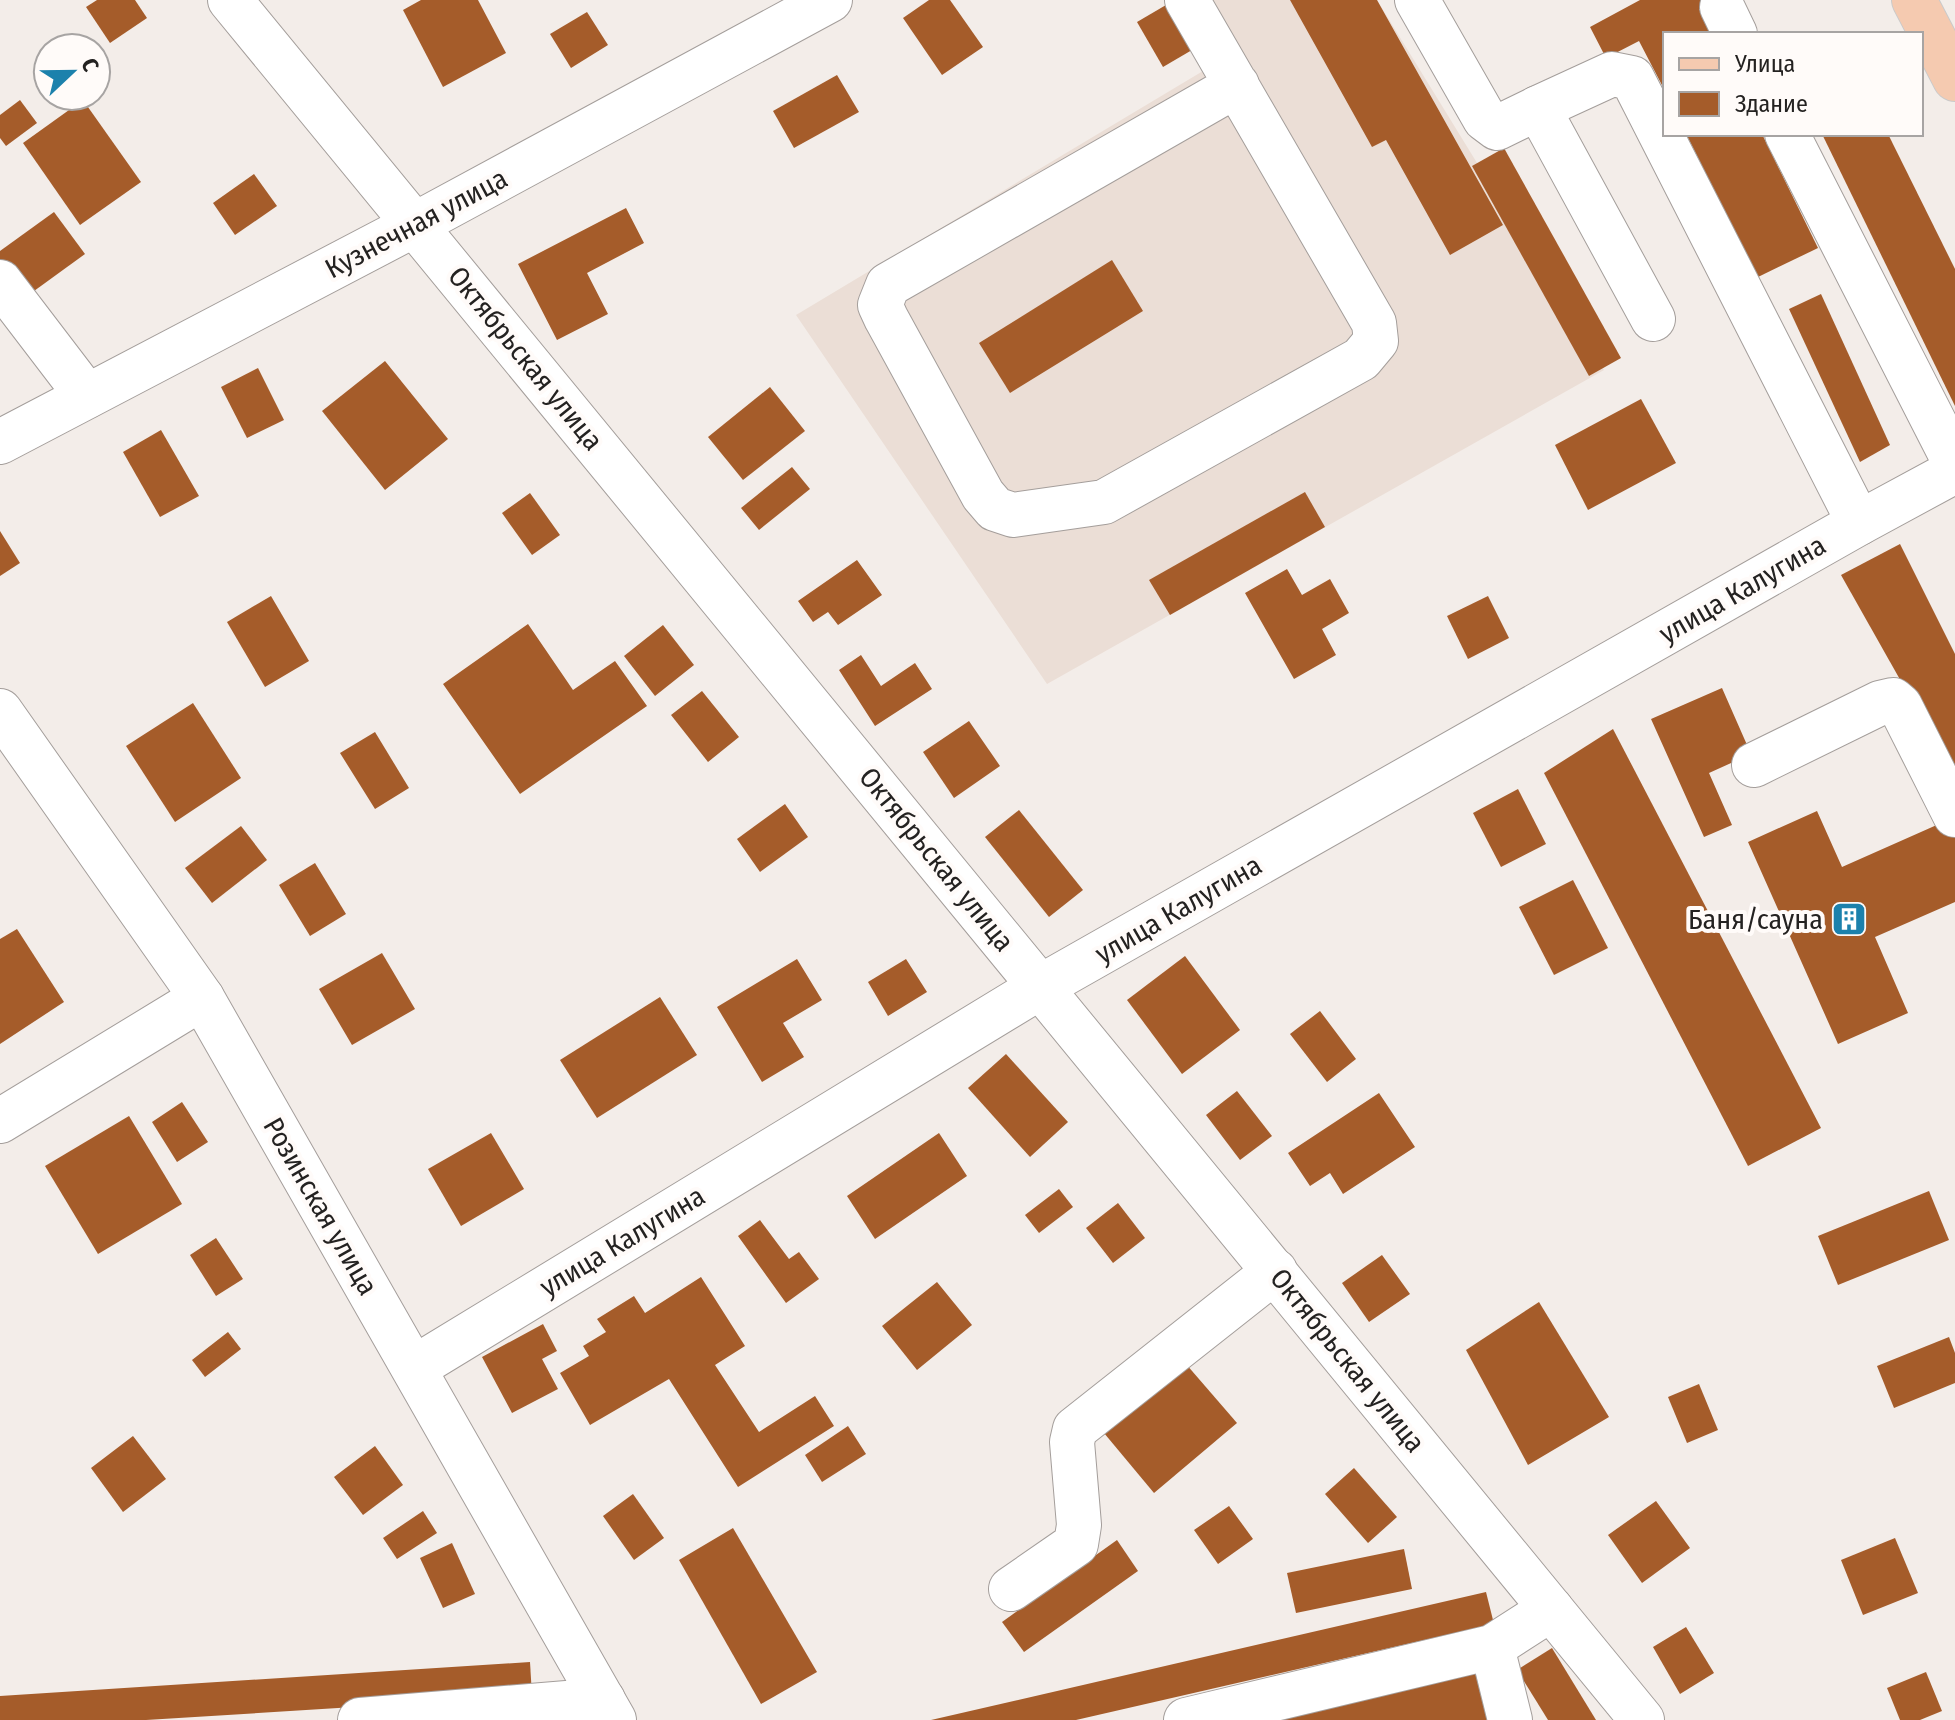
<svg xmlns="http://www.w3.org/2000/svg" width="1955" height="1720" font-family="'Fira Sans Condensed',sans-serif">
<style>
.built{fill:#ebded6}
.building{fill:#a55c2a}
.lines{fill:none;stroke-linecap:round;stroke-linejoin:round}
.minor-casing{stroke:#a49e9b;stroke-width:46}
.major-casing{stroke:#cacaca;stroke-width:46}
.minor{stroke:#fff;stroke-width:44}
.major{stroke:#f5cab0;stroke-width:44}
.labels{text-anchor:middle;stroke-width:8;stroke-linejoin:round;paint-order:stroke}
.street-label{font-size:28px;fill:#242221;stroke:#fffbf9}
.poi-label{font-size:28px;fill:#242221;stroke:#fffbf9;text-anchor:end}
</style>
<rect width="100%" height="100%" fill="#f3ede9"/>
<path class="built" d="M1175,0H1377L1604,370L1047,684L796,315L1213,65Z"/>
<g class="building">
<path d="M97,0H135L147,18L110,43L86,7Z"/>
<path d="M421,0H478L506,53L443,87L403,10Z"/>
<path d="M929,0H950L983,47L942,75L903,18Z"/>
<path d="M1290,0H1377L1503,225L1450,255L1386,140L1372,147Z"/>
<path d="M1640,0H1716L1699,9L1712,34H1665V91L1639,41L1606,58L1590,27Z"/>
<path d="M1166,5L1192,50L1163,67L1137,22Z"/>
<path d="M587,12L608,45L571,68L550,34Z"/>
<path d="M837,75L859,112L794,148L773,111Z"/>
<path d="M20,100L37,123L6,146L0,138V115Z"/>
<path d="M83,100L141,182L80,225L23,143Z"/>
<path d="M1686,134H1762L1818,248L1758,277Z"/>
<path d="M1822,134H1888L1955,269V406Z"/>
<path d="M1504,148L1621,358L1589,376L1472,166Z"/>
<path d="M254,174L277,206L235,235L213,203Z"/>
<path d="M626,208L644,243L587,273L608,314L557,340L518,264Z"/>
<path d="M54,212L85,254L23,299L0,268V251Z"/>
<path d="M1112,260L1143,311L1010,393L979,343Z"/>
<path d="M1821,294L1890,445L1860,462L1789,309Z"/>
<path d="M385,361L448,439L385,490L322,411Z"/>
<path d="M258,368L284,420L247,438L221,387Z"/>
<path d="M770,387L805,431L743,480L708,437Z"/>
<path d="M1641,399L1676,463L1588,510L1555,445Z"/>
<path d="M161,430L199,496L160,517L123,452Z"/>
<path d="M792,467L810,489L759,530L741,508Z"/>
<path d="M1305,492L1325,527L1170,615L1149,580Z"/>
<path d="M530,493L560,535L532,555L502,513Z"/>
<path d="M0,531L20,563L0,576Z"/>
<path d="M1900,544L1955,654V777L1841,575Z"/>
<path d="M857,560L882,595L838,625L828,612L813,622L798,601Z"/>
<path d="M1287,569L1302,595L1330,579L1349,613L1322,629L1336,655L1294,679L1245,593Z"/>
<path d="M271,596L309,661L265,687L227,622Z"/>
<path d="M1488,596L1509,638L1468,659L1447,616Z"/>
<path d="M528,624L573,690L615,661L647,706L520,794L443,684Z"/>
<path d="M663,625L694,665L655,696L624,656Z"/>
<path d="M861,655L881,686L915,663L932,689L875,726L839,670Z"/>
<path d="M1722,688L1751,754L1709,773L1732,825L1704,837L1651,719Z"/>
<path d="M702,691L739,737L708,762L671,715Z"/>
<path d="M193,703L241,778L175,822L126,746Z"/>
<path d="M969,721L1000,766L954,798L923,752Z"/>
<path d="M1613,729L1821,1128L1748,1166L1544,773Z"/>
<path d="M375,732L409,788L375,809L340,753Z"/>
<path d="M1518,789L1546,844L1501,867L1473,813Z"/>
<path d="M785,804L808,837L760,872L737,839Z"/>
<path d="M1019,810L1083,890L1049,917L985,837Z"/>
<path d="M1817,811L1842,867L1948,820L1955,835V902L1875,937L1908,1013L1838,1044L1748,842Z"/>
<path d="M241,826L267,860L212,903L185,868Z"/>
<path d="M315,863L346,914L310,936L279,885Z"/>
<path d="M1573,880L1608,948L1554,975L1519,907Z"/>
<path d="M17,929L64,1002L0,1044V939Z"/>
<path d="M382,953L415,1009L352,1045L319,989Z"/>
<path d="M1185,956L1240,1030L1182,1074L1127,1000Z"/>
<path d="M797,959L822,1000L783,1023L804,1057L762,1082L717,1007Z"/>
<path d="M906,959L927,992L888,1016L868,982Z"/>
<path d="M660,997L697,1055L597,1118L560,1060Z"/>
<path d="M1320,1011L1356,1059L1327,1082L1290,1034Z"/>
<path d="M1006,1054L1068,1122L1030,1157L968,1088Z"/>
<path d="M1237,1091L1272,1136L1240,1160L1206,1115Z"/>
<path d="M1379,1093L1415,1147L1343,1194L1330,1173L1310,1186L1288,1153Z"/>
<path d="M182,1102L208,1142L177,1162L152,1122Z"/>
<path d="M129,1116L182,1204L98,1254L45,1166Z"/>
<path d="M491,1133L524,1189L461,1226L428,1169Z"/>
<path d="M939,1133L967,1176L875,1239L847,1196Z"/>
<path d="M1059,1189L1073,1207L1039,1233L1025,1215Z"/>
<path d="M1929,1191L1949,1240L1838,1285L1818,1236Z"/>
<path d="M1118,1203L1145,1238L1113,1263L1086,1228Z"/>
<path d="M760,1220L789,1259L799,1252L819,1279L786,1303L738,1236Z"/>
<path d="M216,1238L243,1279L216,1296L190,1255Z"/>
<path d="M1382,1255L1410,1294L1369,1322L1342,1283Z"/>
<path d="M701,1277L745,1346L715,1365L759,1432L815,1396L834,1426L738,1487L669,1379L590,1425L560,1373L589,1356L583,1346L606,1332L597,1319L634,1296L645,1313Z"/>
<path d="M937,1282L972,1325L917,1370L882,1326Z"/>
<path d="M1539,1302L1609,1417L1528,1465L1466,1350Z"/>
<path d="M543,1324L557,1351L542,1359L558,1389L512,1413L482,1357Z"/>
<path d="M228,1332L241,1349L205,1377L192,1360Z"/>
<path d="M1949,1337L1955,1353V1383L1894,1408L1877,1366Z"/>
<path d="M1186,1364L1237,1423L1154,1493L1104,1433Z"/>
<path d="M1699,1384L1718,1430L1687,1443L1668,1397Z"/>
<path d="M848,1426L866,1454L822,1482L805,1455Z"/>
<path d="M133,1436L166,1479L123,1512L91,1468Z"/>
<path d="M375,1446L403,1485L363,1515L334,1477Z"/>
<path d="M1354,1468L1397,1517L1368,1543L1325,1494Z"/>
<path d="M633,1494L664,1538L634,1560L603,1516Z"/>
<path d="M1656,1501L1690,1548L1642,1583L1608,1535Z"/>
<path d="M1229,1506L1253,1539L1218,1564L1194,1530Z"/>
<path d="M423,1511L437,1533L397,1559L383,1538Z"/>
<path d="M733,1528L817,1672L761,1704L679,1560Z"/>
<path d="M1895,1538L1918,1593L1863,1615L1841,1560Z"/>
<path d="M1117,1540L1138,1571L1024,1652L1002,1622Z"/>
<path d="M452,1543L475,1594L443,1608L420,1558Z"/>
<path d="M1404,1549L1412,1589L1296,1613L1287,1573Z"/>
<path d="M1486,1592L1494,1624L1076,1720H931Z"/>
<path d="M1686,1627L1714,1673L1680,1694L1653,1647Z"/>
<path d="M1552,1648L1596,1720H1548L1517,1670Z"/>
<path d="M530,1662L532,1696L146,1720H0V1696Z"/>
<path d="M1474,1668L1487,1720H1261Z"/>
<path d="M1926,1672L1942,1711L1920,1720H1900L1887,1688Z"/>
</g>
<g class="lines">
<g class="minor-casing">
<g id="minor">
<path d="M230,0L1642,1720"/>
<path d="M1187,0L1374,323L1376,341L1361,359L1104,502L1013,515L995,509L983,495L886,318L880,305L888,285L1237,85"/>
<path d="M1417,0L1485,119L1497,128L1538,108L1653,319"/>
<path d="M1722,7L1735,34"/>
<path d="M1538,108L1612,74L1632,78L1859,523"/>
<path d="M1787,134L1955,463"/>
<path d="M0,282L87,396"/>
<path d="M0,442L416,224L830,0"/>
<path d="M0,711L202,998L614,1720"/>
<path d="M1754,765L1880,703L1893,700L1900,706L1955,815"/>
<path d="M0,1121L202,998"/>
<path d="M414,1368L1042,986L1859,523L1955,471"/>
<path d="M1011,1589L1076,1544L1079,1525L1072,1442L1075,1429L1275,1271"/>
<path d="M1492,1647L1510,1720"/>
<path d="M360,1720L603,1700"/>
<path d="M1186,1720L1492,1647L1551,1609"/>
</g>
</g>
<g class="major-casing">
<path id="major" d="M1914,0L1955,79"/>
</g>
<use href="#minor" class="minor"/>
<use href="#major" class="major"/>
</g>
<defs>
<g id="building-square" transform="scale(1.8)"><rect x="-9" y="-9" width="18" height="18" rx="4" fill="#1c81ac" stroke="#fffbf9"/><path d="M-4-6H4V6H1V3H-1V6H-4ZM-2.5-4.3h1.7v1.8h-1.7ZM.8-4.3h1.7v1.8H.8ZM-2.5-1h1.7V.8h-1.7ZM.8-1h1.7V.8H.8Z" fill="#fff"/></g>
</defs>
<g fill-rule="evenodd">
<use href="#building-square" x="1849" y="919"/>
</g>
<g class="labels">
<g class="street-label">
<text transform="translate(416 223) rotate(-28)" y="10">Кузнечная улица</text>
<text transform="translate(526 358) rotate(51)" y="10">Октябрьская улица</text>
<text transform="translate(1742 589) rotate(-30)" y="10">улица Калугина</text>
<text transform="translate(937 859) rotate(51)" y="10">Октябрьская улица</text>
<text transform="translate(1178 909) rotate(-30)" y="10">улица Калугина</text>
<text transform="translate(321 1206) rotate(60)" y="10">Розинская улица</text>
<text transform="translate(622 1241) rotate(-31)" y="10">улица Калугина</text>
<text transform="translate(1348 1360) rotate(51)" y="10">Октябрьская улица</text>
</g>
<g class="poi-label">
<text x="1823" y="929">Баня/сауна</text>
</g>
</g>
<rect x="1663" y="32" width="260" height="104" fill="#fffbf9" stroke="#a7a4a3" stroke-width="2"/>
<rect x="1679" y="58" width="40" height="12" fill="#f5cab0" stroke="#a7a4a3" stroke-width="2"/>
<text x="1735" y="72" font-size="24" fill="#242221">Улица</text>
<rect x="1679" y="92" width="40" height="24" fill="#a55c2a" stroke="#a7a4a3" stroke-width="2"/>
<text x="1735" y="112" font-size="24" fill="#242221">Здание</text>
<g transform="translate(72 72) rotate(68)"><circle r="38" fill="#fffbf9" stroke="#a7a4a3" stroke-width="2"/>
<path d="M0-6L14 30L0 20L-14 30Z" fill="#1c81ac"/>
<text y="-12" font-size="22" font-weight="bold" text-anchor="middle" fill="#242221">С</text>
</g>
</svg>
